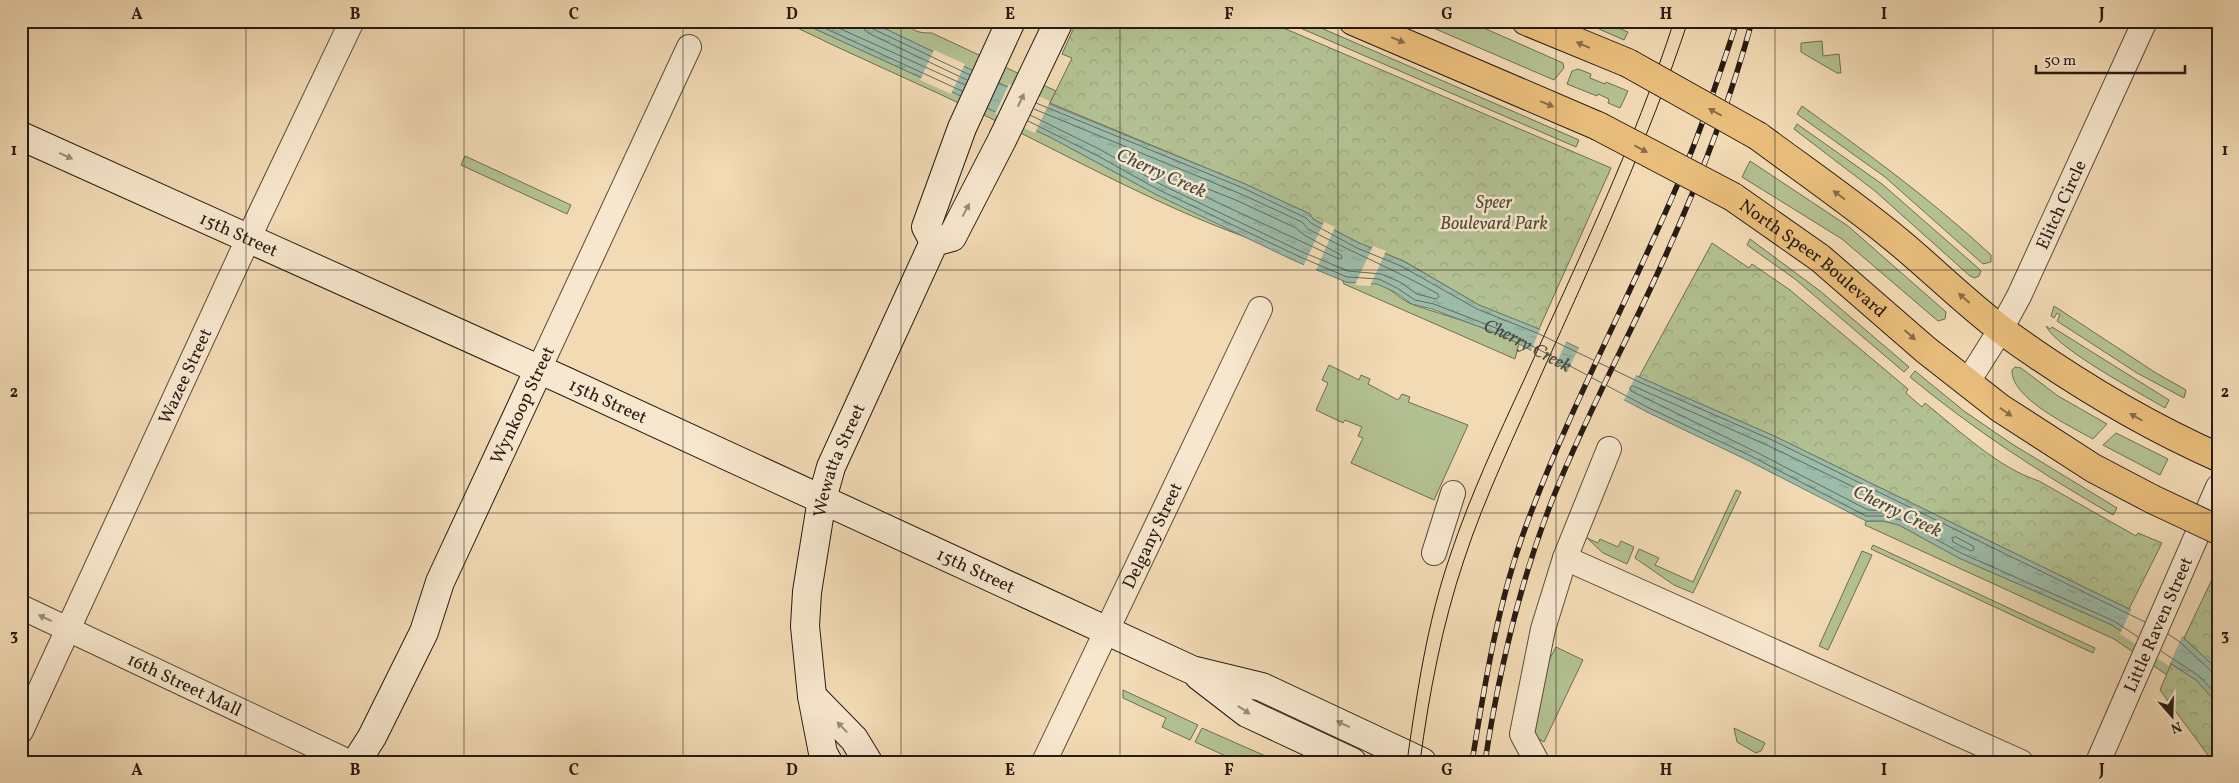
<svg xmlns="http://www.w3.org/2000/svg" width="2239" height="783" font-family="Vollkorn,serif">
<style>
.green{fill:#b3c192;stroke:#6d6e52}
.forest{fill:url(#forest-crowns);stroke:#6d6e52}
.water{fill:url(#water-ripples);stroke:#6d7b6d}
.pier{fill:#f2dab4}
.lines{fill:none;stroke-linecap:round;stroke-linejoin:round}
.shore{stroke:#626b5e;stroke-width:1}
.street-casing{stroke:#5a4b3b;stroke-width:26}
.secondary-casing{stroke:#271b13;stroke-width:30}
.primary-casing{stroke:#271b13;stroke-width:30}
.street{stroke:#f7e7ce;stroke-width:24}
.secondary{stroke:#f7e7ce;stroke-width:28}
.primary{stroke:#e9bd7a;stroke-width:28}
.tram{stroke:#271b13;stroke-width:1}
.rail-casing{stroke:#271b13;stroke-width:5.5}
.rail{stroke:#f7e7ce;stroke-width:4;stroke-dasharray:11;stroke-linecap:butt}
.primary-bridge-casing{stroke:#271b13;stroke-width:30;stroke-linecap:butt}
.primary-bridge{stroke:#e9bd7a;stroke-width:28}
.oneway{fill:#886c46}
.oneway2{fill:#998b7a}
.grid{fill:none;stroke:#271b13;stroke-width:1;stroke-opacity:0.55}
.labels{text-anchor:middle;stroke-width:5;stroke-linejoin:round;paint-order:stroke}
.park-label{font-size:18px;font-style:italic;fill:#514d39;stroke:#f7e7ce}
.street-label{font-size:18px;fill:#271b13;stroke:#f7e7ce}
.water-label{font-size:19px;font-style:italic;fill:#4a4b40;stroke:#f7e7ce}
.neatline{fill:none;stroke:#271b13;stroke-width:2}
.grid-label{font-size:16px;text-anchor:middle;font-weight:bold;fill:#271b13}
</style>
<defs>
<pattern id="forest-crowns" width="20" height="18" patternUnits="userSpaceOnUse" patternTransform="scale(1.25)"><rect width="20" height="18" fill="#b3c192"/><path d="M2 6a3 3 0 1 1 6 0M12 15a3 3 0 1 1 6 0" fill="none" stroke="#9aa57d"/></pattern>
<pattern id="water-ripples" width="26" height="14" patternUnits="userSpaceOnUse" patternTransform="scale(1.25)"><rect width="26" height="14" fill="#9cbba9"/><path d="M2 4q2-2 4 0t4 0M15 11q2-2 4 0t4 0" fill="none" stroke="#86a091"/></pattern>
</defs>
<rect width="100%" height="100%" fill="#f2dab4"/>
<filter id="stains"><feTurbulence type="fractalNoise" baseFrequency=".004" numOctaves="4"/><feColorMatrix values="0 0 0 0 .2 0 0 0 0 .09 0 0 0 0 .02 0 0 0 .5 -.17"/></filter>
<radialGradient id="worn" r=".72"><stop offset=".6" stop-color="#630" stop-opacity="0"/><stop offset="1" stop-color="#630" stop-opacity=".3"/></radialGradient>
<g class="green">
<path d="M783,21H798L1050,137L1157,195L1251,239C1162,208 1075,159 990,118C921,84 851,55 783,21Z"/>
<path d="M869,21H905C913,32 919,33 932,33L1056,91L1050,103L1003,85Z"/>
<path d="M1284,21H1305L1579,140L1576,147Z"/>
<path d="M1417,21H1468L1563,63L1564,68L1554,80Z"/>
<path d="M1581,21H1602L1628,32L1624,40Z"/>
<path d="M1822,41L1823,56L1839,54L1841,73H1837L1801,52V43Z"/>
<path d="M1578,69L1591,74L1590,78L1605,84L1606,82L1628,91L1620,108L1608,103L1609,99L1598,94L1597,96L1567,84L1572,71Z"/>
<path d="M1802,106C1867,153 1932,200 1991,255V262L1983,264L1885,177L1797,114Z"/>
<path d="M1797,124L1882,184L1978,268L1981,271L1979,276L1975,278L1970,276L1875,191L1794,129Z"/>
<path d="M465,156L571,205L567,214L461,165Z"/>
<path d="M1750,161L1848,226L1946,312L1945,319L1938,321L1842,239L1742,177Z"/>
<path d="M1750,239L1820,291L1909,367L1904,372L1795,279L1747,245Z"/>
<path d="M1343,281C1354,284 1367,281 1378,284C1392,288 1401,301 1414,305C1449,317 1486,326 1519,344L1515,359L1344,284Z"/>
<path d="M2054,306L2156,373L2186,390L2184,398L2137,373L2057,321L2060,315L2057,313L2054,318L2051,316Z"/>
<path d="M2046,326L2050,329L2052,327L2169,400L2165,408C2140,393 2057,349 2046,326Z"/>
<path d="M1329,365L1359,380L1361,375L1370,379L1368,384L1398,400L1402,394L1410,397L1408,402L1468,425L1434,500L1351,463L1363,438L1358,436L1362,427L1345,420L1343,423L1316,410L1328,383L1322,380Z"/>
<path d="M2015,367L2021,368L2058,396L2107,424L2093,439C2072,427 2010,398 2012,370Z"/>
<path d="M1915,371L1964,411L2012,444L2117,508L2113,515C2042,474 1974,430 1910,377Z"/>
<path d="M2116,433L2168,459L2160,475L2103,445Z"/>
<path d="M1736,490L1741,492L1693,593L1674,585L1635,558L1639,549L1659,558L1655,565L1693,582Z"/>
<path d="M1866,521H1883L1899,525L1959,558L2112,625L2171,664L2167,675L2114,639L1865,525Z"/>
<path d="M1587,538L1598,543L1600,539L1618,547L1621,541L1634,547L1627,564L1603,553Z"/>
<path d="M1873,545L2095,648L2093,653L1871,549Z"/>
<path d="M1862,551L1872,555L1828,650L1819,646Z"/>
<path d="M1556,647L1583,660L1544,742L1531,734C1537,705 1541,672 1556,647Z"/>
<path d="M1123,690L1198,725L1190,740L1162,727L1166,718L1123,698Z"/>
<path d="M1202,728L1279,762H1239L1195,742Z"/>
<path d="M1734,728L1765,743L1761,751L1756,753L1737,742Z"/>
</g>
<g class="forest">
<path d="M1077,21H1267L1611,168L1539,329L1479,305L1404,261L1359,243L1313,219L1310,214L1245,184L1050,103L1072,58L1062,54Z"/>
<path d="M1712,243L1749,268L1752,264L1790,290L1908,389L1906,393L1922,407L1925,403C1959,430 1998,468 2039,481L2136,536L2138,533L2162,543L2129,609L1774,436L1639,377Z"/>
<path d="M2217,569H2218V670L2184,638Z"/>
<path d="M2171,664L2196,680L2218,704V762H2213L2160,690Z"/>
</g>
<path class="water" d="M798,21H869L1003,85L1245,184L1310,214L1313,219L1359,243L1403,261L1479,305L1539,329L1639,377L1774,436L2178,633L2218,670V704L2196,680L2112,625L1959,558L1899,525L1883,521H1866L1749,461L1647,412L1504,336L1432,309L1412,304L1395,292L1377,284L1346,282L1295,261L1157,195L1050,137Z"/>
<g class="pier">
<path d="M934,50L965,64L951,94L920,80Z"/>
<path d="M1009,84L1050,101L1035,133L995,114Z"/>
<path d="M1324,222L1335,227L1315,272L1303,267Z"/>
<path d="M1373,246L1386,251L1370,286L1355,285Z"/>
<path d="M1541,327L1567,340L1555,366L1530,353Z"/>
<path d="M1580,346L1637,373L1623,402L1567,372Z"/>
<path d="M2132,608L2183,634L2169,666L2120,634Z"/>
</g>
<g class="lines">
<g class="shore">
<path d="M809,21L962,91"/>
<path d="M823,21L965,85"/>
<path d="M862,21L863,28L868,33L967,80"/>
<path d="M868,21L871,28L970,75"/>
<path d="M1036,103L1243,188L1306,218L1311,223L1357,248L1401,266L1477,309L1537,333L1637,381L1772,440L2145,622"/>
<path d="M1030,115L1101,150L1162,185L1300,251L1348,271L1381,274L1400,282L1417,294L1436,299L1439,297L1438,294C1396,270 1351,252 1308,229L1302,222L1241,194L1034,109"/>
<path id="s1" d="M1028,121L1098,156L1159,190L1298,256L1347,277L1379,279L1397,288L1415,300L1434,304L1506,332L1649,408L1751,456L1866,516H1884L1901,520L1961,553L2114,621L2138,637"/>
<path d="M1163,171L1238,201L1296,228L1304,235L1341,255L1342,258L1339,259L1165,178L1160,174Z"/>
<path d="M1633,386L1769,446L1897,508L1898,511L1868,510L1754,451L1631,391L1630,388Z"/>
<path d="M1956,537L1973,546L1974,550L1971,551L1953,542L1952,538Z"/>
<path d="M2168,634L2180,642L2212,672L2218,673"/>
<path d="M2161,651L2199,676L2218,696"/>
</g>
<g class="street-casing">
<g id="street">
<path d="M539,369L689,47"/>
<path id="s2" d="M1967,383L2001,329L2019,296L2145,21"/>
<path d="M1434,553L1453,493"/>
<path d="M1565,558L2021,762"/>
<path id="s3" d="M21,607L349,762"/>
<path id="s4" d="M21,731L249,237L352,21"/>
<path id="s5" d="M1044,762L1260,309"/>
<path d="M1537,762L1522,734L1543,629L1565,558L1609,449"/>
<path id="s6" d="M2098,762L2218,487"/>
</g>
</g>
<g class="secondary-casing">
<g id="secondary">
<path id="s7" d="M21,136L565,381L1192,670L1262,687L1422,762"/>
<path d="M934,242L926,227L962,128L1011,21"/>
<path d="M1199,676L1247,713L1352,762"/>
<path d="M812,696L854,739L868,762"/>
<path d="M356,762L372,737L424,632L440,582L539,369"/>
<path id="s8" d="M828,762L823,753L812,696L805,626L807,592L822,499L831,467L934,242L952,237L1002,140L1059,21"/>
</g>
</g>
<g class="primary-casing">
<g id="primary">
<path d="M1353,21L1598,126"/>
<path d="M1526,21L1628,63"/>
<path d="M1758,136C1801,168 1846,199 1888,233C1927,264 1963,301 2003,331C2071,380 2141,423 2218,457"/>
<path id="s9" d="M1733,197L1820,258L1926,350L2000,408L2093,468L2152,499"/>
</g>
</g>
<use href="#street" class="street"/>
<use href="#secondary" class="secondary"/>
<use href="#primary" class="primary"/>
<g class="tram">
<path d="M1407,762C1417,692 1427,623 1450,556C1470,496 1497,438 1524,380C1577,262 1634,145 1674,21"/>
<path d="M1420,762C1429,694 1442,625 1464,560C1485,496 1515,435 1542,373C1594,257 1648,142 1688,21"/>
</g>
<g class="rail-casing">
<g id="rail">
<path d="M1472,762C1485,682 1498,602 1526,526C1571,403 1635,288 1685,167C1705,120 1721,70 1737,21"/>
<path d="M1485,762C1499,670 1520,580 1555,493C1584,421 1621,352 1654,281C1693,197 1728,110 1752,21"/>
</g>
</g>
<use href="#rail" class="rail"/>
<g class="primary-bridge-casing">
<g id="primary-bridge">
<path d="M1628,63L1758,136"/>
<path d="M1598,126L1733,197"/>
<path d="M2152,499L2218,530"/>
</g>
</g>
<use href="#primary-bridge" class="primary-bridge"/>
</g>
<defs><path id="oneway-solid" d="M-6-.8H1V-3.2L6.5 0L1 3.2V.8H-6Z" transform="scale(1.25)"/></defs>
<g class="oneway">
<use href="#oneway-solid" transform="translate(1398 40) rotate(23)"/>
<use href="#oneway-solid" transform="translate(1583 45) rotate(-157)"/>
<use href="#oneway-solid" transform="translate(1547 104) rotate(23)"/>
<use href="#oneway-solid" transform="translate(1715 112) rotate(-151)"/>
<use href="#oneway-solid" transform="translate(1641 149) rotate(28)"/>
<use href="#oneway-solid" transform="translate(1839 195) rotate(-144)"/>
<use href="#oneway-solid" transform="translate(1964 298) rotate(-139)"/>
<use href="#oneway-solid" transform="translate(1910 335) rotate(42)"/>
<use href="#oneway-solid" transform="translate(2006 412) rotate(35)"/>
<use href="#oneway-solid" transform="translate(2136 417) rotate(-150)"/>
</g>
<g class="oneway2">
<use href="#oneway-solid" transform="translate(1021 100) rotate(-65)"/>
<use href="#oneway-solid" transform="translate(66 156) rotate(24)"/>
<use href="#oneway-solid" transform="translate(966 210) rotate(-62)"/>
<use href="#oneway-solid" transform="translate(45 618) rotate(-155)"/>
<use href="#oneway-solid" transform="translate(1244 710) rotate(34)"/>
<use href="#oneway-solid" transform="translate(1343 724) rotate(-155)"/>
<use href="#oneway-solid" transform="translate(842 727) rotate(-134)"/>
</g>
<path class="grid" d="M246,21V762M464,21V762M683,21V762M901,21V762M1120,21V762M1338,21V762M1556,21V762M1775,21V762M1993,21V762M21,270H2218M21,513H2218"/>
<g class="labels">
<g class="park-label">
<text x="1494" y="208">Speer<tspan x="1494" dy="21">Boulevard Park</tspan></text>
</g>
<g class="street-label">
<text dy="6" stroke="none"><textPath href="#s2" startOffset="202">Elitch Circle</textPath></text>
<text dy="6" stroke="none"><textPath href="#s7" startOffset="239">15th Street</textPath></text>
<text dy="6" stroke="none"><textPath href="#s9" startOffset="101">North Speer Boulevard</textPath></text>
<text dy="6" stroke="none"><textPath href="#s4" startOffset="391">Wazee Street</textPath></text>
<text dy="6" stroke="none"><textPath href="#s7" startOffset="644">15th Street</textPath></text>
<text transform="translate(522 405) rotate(-65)" y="6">Wynkoop Street</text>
<text dy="6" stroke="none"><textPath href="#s8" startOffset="309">Wewatta Street</textPath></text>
<text dy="6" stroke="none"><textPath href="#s5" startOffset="251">Delgany Street</textPath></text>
<text dy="6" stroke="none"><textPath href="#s7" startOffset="1049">15th Street</textPath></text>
<text dy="6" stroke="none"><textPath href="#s6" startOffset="150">Little Raven Street</textPath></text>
<text dy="6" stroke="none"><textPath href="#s3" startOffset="181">16th Street Mall</textPath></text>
</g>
<g class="water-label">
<text transform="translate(1162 172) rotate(24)" y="7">Cherry Creek</text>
<text dy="7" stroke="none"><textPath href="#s1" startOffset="551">Cherry Creek</textPath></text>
<text transform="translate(1898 510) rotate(26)" y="7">Cherry Creek</text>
</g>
</g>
<rect width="2239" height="783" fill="none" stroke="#f2dab4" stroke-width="55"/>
<g transform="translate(2172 716) rotate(160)" stroke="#f7e7ce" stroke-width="4" paint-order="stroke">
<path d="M0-4L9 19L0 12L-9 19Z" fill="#271b13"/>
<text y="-8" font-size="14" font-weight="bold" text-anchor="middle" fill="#271b13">N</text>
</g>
<path d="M2036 65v8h149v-8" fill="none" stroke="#271b13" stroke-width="2.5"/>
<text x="2044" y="65" font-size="15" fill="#271b13" stroke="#f7e7ce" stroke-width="4" paint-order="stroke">50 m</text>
<rect x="28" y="28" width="2184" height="728" class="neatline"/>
<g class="grid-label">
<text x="137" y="19">A</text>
<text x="355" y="19">B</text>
<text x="574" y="19">C</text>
<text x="792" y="19">D</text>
<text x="1010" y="19">E</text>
<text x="1229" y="19">F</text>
<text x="1447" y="19">G</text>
<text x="1666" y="19">H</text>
<text x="1884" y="19">I</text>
<text x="2102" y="19">J</text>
<text x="14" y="155">1</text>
<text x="2225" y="155">1</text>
<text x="14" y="397">2</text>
<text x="2225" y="397">2</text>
<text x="14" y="640">3</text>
<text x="2225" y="640">3</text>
<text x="137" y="775">A</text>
<text x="355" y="775">B</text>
<text x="574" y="775">C</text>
<text x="792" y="775">D</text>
<text x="1010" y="775">E</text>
<text x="1229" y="775">F</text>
<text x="1447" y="775">G</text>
<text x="1666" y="775">H</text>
<text x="1884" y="775">I</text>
<text x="2102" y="775">J</text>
</g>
<rect width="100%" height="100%" filter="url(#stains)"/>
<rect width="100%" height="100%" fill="url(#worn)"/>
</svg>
